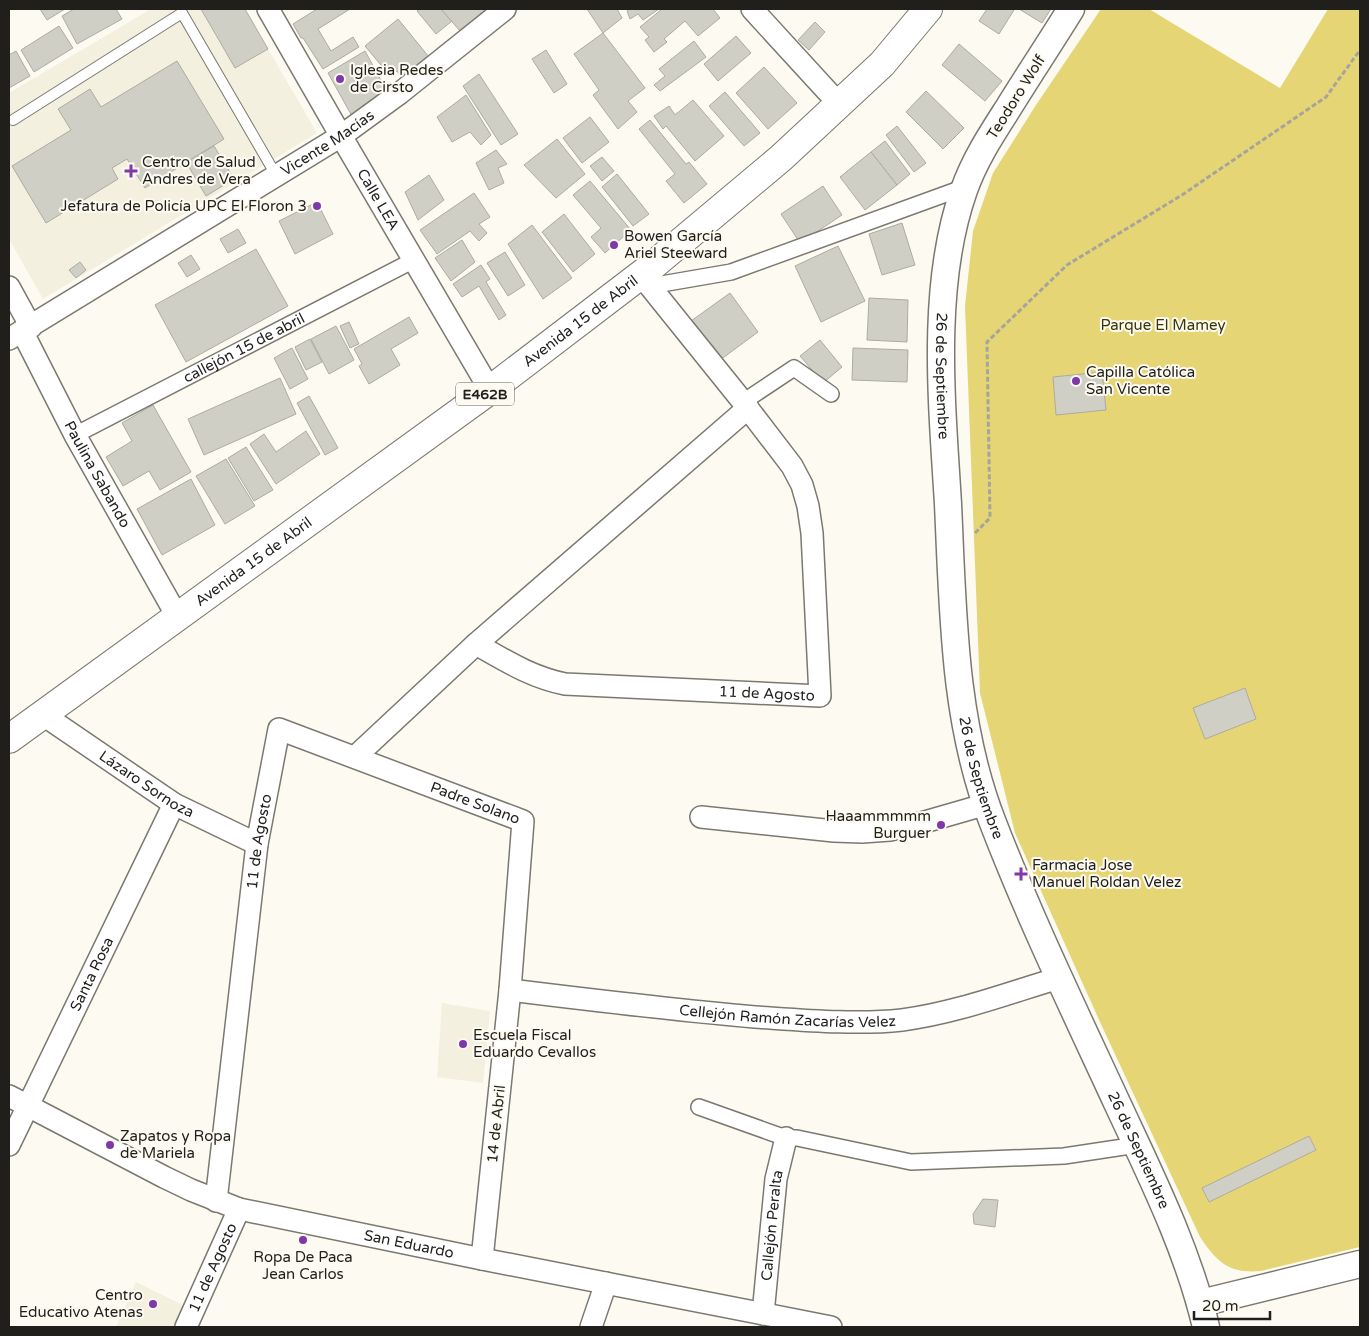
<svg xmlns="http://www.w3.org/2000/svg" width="1369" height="1336" font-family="'Varela Round',sans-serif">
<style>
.built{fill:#f3f0df}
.green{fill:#e5d574}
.building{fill:#d0cfc5;stroke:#adaba2}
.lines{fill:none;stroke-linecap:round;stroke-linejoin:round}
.service-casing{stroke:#7a7870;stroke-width:12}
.pedestrian-casing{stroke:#7a7870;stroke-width:18}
.minor-casing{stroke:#7a7870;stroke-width:24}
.tertiary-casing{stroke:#7a7870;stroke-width:29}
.primary-casing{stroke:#7a7870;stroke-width:30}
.path{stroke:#a6a49d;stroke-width:3;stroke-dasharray:5 2.5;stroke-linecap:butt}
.service{stroke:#fff;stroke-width:10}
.pedestrian{stroke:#fff;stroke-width:15}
.minor{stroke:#fff;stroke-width:21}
.tertiary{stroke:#fff;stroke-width:26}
.primary{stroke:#fff;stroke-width:28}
.poi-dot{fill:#7f38aa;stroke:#fdfbf1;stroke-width:2}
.labels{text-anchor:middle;stroke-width:4;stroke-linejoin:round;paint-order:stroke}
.shield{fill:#fdfbf1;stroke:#62615c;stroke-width:1}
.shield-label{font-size:14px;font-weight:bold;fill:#201f1c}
.poi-label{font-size:15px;fill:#201f1c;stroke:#fdfbf1;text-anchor:start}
.street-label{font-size:15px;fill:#201f1c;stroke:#fdfbf1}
.park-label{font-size:15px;fill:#3c3507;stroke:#fdfbf1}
</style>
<rect width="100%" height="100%" fill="#fdfbf1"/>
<g class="built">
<path d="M151,9H201L235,68L268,49L317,133L43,299L9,239V93Z"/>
<path d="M442,1003L490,1011L483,1083L437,1077Z"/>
<path d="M136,1282L185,1306L175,1327H116Z"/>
</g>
<path class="green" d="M1101,9H1149L1280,88L1328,9H1360V1247L1261,1271C1229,1274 1217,1262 1200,1237L1100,1022L1015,833L980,693L965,306L973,231L993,173L1036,105Z"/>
<g class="building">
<path d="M40,9H65L47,20Z"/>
<path d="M74,9H116L122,19L77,44L62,16Z"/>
<path d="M201,9H245L268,49L235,68Z"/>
<path d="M317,9H350L318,29L331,51L353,37L359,47L323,69L303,38H301L293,24Z"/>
<path d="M420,9H441L452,21L436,34L417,11Z"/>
<path d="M441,9H487L460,31Z"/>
<path d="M587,9H617L622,18L603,33Z"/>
<path d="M630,9H659L643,20L638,14L630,19L627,11Z"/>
<path d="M662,9H713L720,18L698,36L685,21L664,39L667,42L654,52L645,40L649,37L640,27Z"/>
<path d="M987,9H1012L1014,10L999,34L979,21Z"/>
<path d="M1019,9H1051L1042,23Z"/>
<path d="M398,19L429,57L403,79L397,71L390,76L365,46Z"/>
<path d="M815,22L825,32L809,50L798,40Z"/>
<path d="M59,26L73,48L34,72L21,50Z"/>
<path d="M603,33L645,88L628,101L637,112L618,129L593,95L599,90L574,54Z"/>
<path d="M736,36L751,53L718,81L704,64Z"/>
<path d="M694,41L706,57L660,91L654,85L665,76L659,69Z"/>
<path d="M959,44L1002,81L985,101L942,65Z"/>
<path d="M546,50L567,84L554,93L532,59Z"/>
<path d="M16,51L30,76L9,88V55Z"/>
<path d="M365,51L387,91L353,118L328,73Z"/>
<path d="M177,61L224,139L145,188L127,159L112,168L118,179L46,223L12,166L71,130L58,109L90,89L101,107Z"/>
<path d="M764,67L797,103L768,129L736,93Z"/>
<path d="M479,74L518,134L501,145L463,86Z"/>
<path d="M926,91L964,128L943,149L906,112Z"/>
<path d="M725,92L760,133L744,146L709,106Z"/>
<path d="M466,95L491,135L481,145L470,132L452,142L437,117Z"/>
<path d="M693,100L724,136L695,161L666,126L663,129L654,116L669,106L675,115Z"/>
<path d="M590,117L609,142L582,163L563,138Z"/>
<path d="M650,120L686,164L689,162L707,184L684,203L666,181L675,174L639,129Z"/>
<path d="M897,126L926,163L914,172L886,135Z"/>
<path d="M557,139L585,174L556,198L524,165Z"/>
<path d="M885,141L910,174L897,185L871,152Z"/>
<path d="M214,146L234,179L206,196L186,162Z"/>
<path d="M496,150L507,164L498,168L504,183L489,190L476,163Z"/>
<path d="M871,152L897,185L865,210L840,177Z"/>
<path d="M602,157L614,171L602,181L590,166Z"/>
<path d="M617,174L649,214L633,226L602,187Z"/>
<path d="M429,175L444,200L418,220L405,192Z"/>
<path d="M590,181L631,230L605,253L591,237L601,228L573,195Z"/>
<path d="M823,186L842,215L800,243L781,214Z"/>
<path d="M474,193L490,217L479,224L487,233L479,241L470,231L437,254L420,230Z"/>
<path d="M317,202L333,234L295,254L279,221Z"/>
<path d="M564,214L595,254L573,272L542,232Z"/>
<path d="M902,223L915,265L882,275L869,234Z"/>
<path d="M532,225L572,278L543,299L508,244Z"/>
<path d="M238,229L246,243L228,253L220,239Z"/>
<path d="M462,240L475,262L451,281L435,258Z"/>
<path d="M838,246L865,301L821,322L795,266Z"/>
<path d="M256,249L288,306L186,362L155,305Z"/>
<path d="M505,252L525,285L508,296L487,263Z"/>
<path d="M191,255L200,269L187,277L178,263Z"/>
<path d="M80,262L86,270L76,278L69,270Z"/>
<path d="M481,265L490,279L486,282L506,315L499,320L479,286L462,297L453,284Z"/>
<path d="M730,293L758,332L720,360L691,321Z"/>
<path d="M869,298L908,300L907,342L867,340Z"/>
<path d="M409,317L418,333L391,349L400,365L369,384L359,366L362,364L354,349Z"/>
<path d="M349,322L359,344L350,348L340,326Z"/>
<path d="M336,326L354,360L329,374L311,339Z"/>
<path d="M310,339L322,362L306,370L295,347Z"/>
<path d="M820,340L842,367L823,383L800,356Z"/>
<path d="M292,348L308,379L290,389L274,358Z"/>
<path d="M853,348L908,350L907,382L852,380Z"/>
<path d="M1102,372L1106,410L1056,415L1053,377Z"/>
<path d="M280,378L296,414L204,455L188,419Z"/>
<path d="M309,396L338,448L325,455L297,403Z"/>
<path d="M153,405L191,472L160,490L149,471L123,486L106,457L132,441L122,423Z"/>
<path d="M306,431L320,454L276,484L250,444L264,434L276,452Z"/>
<path d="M246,447L273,490L254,501L228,458Z"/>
<path d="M226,459L255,506L225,524L196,476Z"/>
<path d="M191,479L215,525L162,555L137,509Z"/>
<path d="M1245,688L1256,719L1205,739L1193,708Z"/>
<path d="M1309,1136L1316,1150L1209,1202L1202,1188Z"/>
<path d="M983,1199L998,1200L995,1227L974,1224L973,1214Z"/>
</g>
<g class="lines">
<g class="service-casing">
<path id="service" d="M13,120L182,13L276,175"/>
</g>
<g class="pedestrian-casing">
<g id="pedestrian">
<path d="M650,286L731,272L965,187"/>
<path d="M743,402L794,368L831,394"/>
<path id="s1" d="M75,435L414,260"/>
<path d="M699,1107L786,1138H797L911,1162L1064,1156L1137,1145"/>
</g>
</g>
<g class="minor-casing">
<g id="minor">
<path id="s2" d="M268,9L341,136L490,390"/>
<path d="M752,9L839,104"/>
<path d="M9,287L31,327"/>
<path id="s3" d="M22,331L75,435L177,616"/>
<path id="s4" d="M9,339L341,136L400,93L505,9"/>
<path id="s5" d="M476,644C506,661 531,677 565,684L820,696L812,533L808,506L802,485L792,466L743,402L640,274"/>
<path id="s6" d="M42,714L174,804L257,844"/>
<path d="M355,757L476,644L748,408"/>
<path d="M701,817L834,831L862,832L890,830L921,823L987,804"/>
<path id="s7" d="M510,990C591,1000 673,1010 755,1017C801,1020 856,1025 902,1020C956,1013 1008,993 1059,978"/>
<path id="s8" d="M9,1096L164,1177L191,1190L239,1209L482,1259L831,1327"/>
<path id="s9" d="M9,1145L174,804"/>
<path id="s10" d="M216,1201L257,844L279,729L523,821L510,990L482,1259"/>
<path id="s11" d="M763,1314L776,1179L786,1138"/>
<path id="s12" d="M186,1327L239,1209"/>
<path d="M591,1327L606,1283"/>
</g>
</g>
<g class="tertiary-casing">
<g id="tertiary">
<path id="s13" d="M1071,9C1050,43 1028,76 1007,110C991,135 974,161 964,190C930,286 942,404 948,504C953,610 953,722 993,823C1030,919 1075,1012 1118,1105C1152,1178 1188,1250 1206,1327"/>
<path d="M1201,1303L1360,1264"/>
</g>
</g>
<g class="primary-casing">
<g id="primary">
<path id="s14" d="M9,739L490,390L651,267L781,158L839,104L882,64L928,9"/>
</g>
</g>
<path class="path" d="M975,533L990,518L987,342L1067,265L1182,195L1326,97L1360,50"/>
<use href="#service" class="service"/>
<use href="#pedestrian" class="pedestrian"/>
<use href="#minor" class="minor"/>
<use href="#tertiary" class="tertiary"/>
<use href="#primary" class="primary"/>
</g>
<g class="poi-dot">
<circle cx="340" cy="79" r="5"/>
<path d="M128.5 163.5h5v5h5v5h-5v5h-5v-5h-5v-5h5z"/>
<circle cx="317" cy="206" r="5"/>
<circle cx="614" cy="245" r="5"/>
<circle cx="1076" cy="381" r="5"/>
<circle cx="941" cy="825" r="5"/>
<path d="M1018.5 866.5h5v5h5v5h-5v5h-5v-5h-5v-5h5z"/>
<circle cx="463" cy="1044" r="5"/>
<circle cx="110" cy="1145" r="5"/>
<circle cx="303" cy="1240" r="5"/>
<circle cx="153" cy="1304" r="5"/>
</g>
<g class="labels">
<rect class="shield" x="456" y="382.5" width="58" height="23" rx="4"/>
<g class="shield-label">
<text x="485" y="399">E462B</text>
</g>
<g class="poi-label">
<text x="350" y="75">Iglesia Redes<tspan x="350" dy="17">de Cirsto</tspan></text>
<text x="142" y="167">Centro de Salud<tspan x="142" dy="17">Andres de Vera</tspan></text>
<text x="307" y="211" text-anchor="end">Jefatura de Policía UPC El Floron 3</text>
<text x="624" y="241">Bowen García<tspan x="624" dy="17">Ariel Steeward</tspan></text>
<text x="1086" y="377">Capilla Católica<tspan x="1086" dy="17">San Vicente</tspan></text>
<text x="931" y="821" text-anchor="end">Haaammmmm<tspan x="931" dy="17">Burguer</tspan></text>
<text x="1032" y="870">Farmacia Jose<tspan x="1032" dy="17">Manuel Roldan Velez</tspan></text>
<text x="473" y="1040">Escuela Fiscal<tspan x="473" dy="17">Eduardo Cevallos</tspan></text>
<text x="120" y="1141">Zapatos y Ropa<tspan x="120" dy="17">de Mariela</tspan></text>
<text x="303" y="1262" text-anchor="middle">Ropa De Paca<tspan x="303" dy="17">Jean Carlos</tspan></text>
<text x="143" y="1300" text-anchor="end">Centro<tspan x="143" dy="17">Educativo Atenas</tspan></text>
</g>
<g class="street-label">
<text transform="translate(1016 97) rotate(-58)" y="5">Teodoro Wolf</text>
<text dy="5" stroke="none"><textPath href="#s4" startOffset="374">Vicente Macías</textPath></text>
<text dy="5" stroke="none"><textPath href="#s2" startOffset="220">Calle LEA</textPath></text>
<text dy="5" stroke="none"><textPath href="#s14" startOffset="708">Avenida 15 de Abril</textPath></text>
<text dy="5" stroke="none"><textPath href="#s1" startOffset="190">callejón 15 de abril</textPath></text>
<text dy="5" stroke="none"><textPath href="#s13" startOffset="399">26 de Septiembre</textPath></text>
<text dy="5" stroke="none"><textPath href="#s3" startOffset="162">Paulina Sabando</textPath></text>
<text dy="5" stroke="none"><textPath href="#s14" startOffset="302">Avenida 15 de Abril</textPath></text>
<text dy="5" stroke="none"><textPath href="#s5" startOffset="300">11 de Agosto</textPath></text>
<text dy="5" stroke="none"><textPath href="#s13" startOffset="804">26 de Septiembre</textPath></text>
<text dy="5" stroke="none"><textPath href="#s6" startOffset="126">Lázaro Sornoza</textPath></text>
<text dy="5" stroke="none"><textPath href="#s10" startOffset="686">Padre Solano</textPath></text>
<text dy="5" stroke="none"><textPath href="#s10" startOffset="362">11 de Agosto</textPath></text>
<text dy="5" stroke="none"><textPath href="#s9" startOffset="190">Santa Rosa</textPath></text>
<text dy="5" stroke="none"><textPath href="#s7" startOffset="279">Cellejón Ramón Zacarías Velez</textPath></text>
<text transform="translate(496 1124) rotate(-84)" y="5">14 de Abril</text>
<text dy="5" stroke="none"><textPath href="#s13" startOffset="1209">26 de Septiembre</textPath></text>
<text dy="5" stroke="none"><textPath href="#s11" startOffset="89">Callejón Peralta</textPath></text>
<text dy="5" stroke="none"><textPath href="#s8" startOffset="430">San Eduardo</textPath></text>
<text dy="5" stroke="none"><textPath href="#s12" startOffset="65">11 de Agosto</textPath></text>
</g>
<g class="park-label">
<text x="1163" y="330">Parque El Mamey</text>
</g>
</g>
<rect width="1369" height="1336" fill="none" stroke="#201f1c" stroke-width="20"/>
<path d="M1194 1311v8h76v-8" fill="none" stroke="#201f1c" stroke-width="2.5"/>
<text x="1202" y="1311" font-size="15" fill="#201f1c" stroke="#fdfbf1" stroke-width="4" paint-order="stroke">20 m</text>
</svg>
